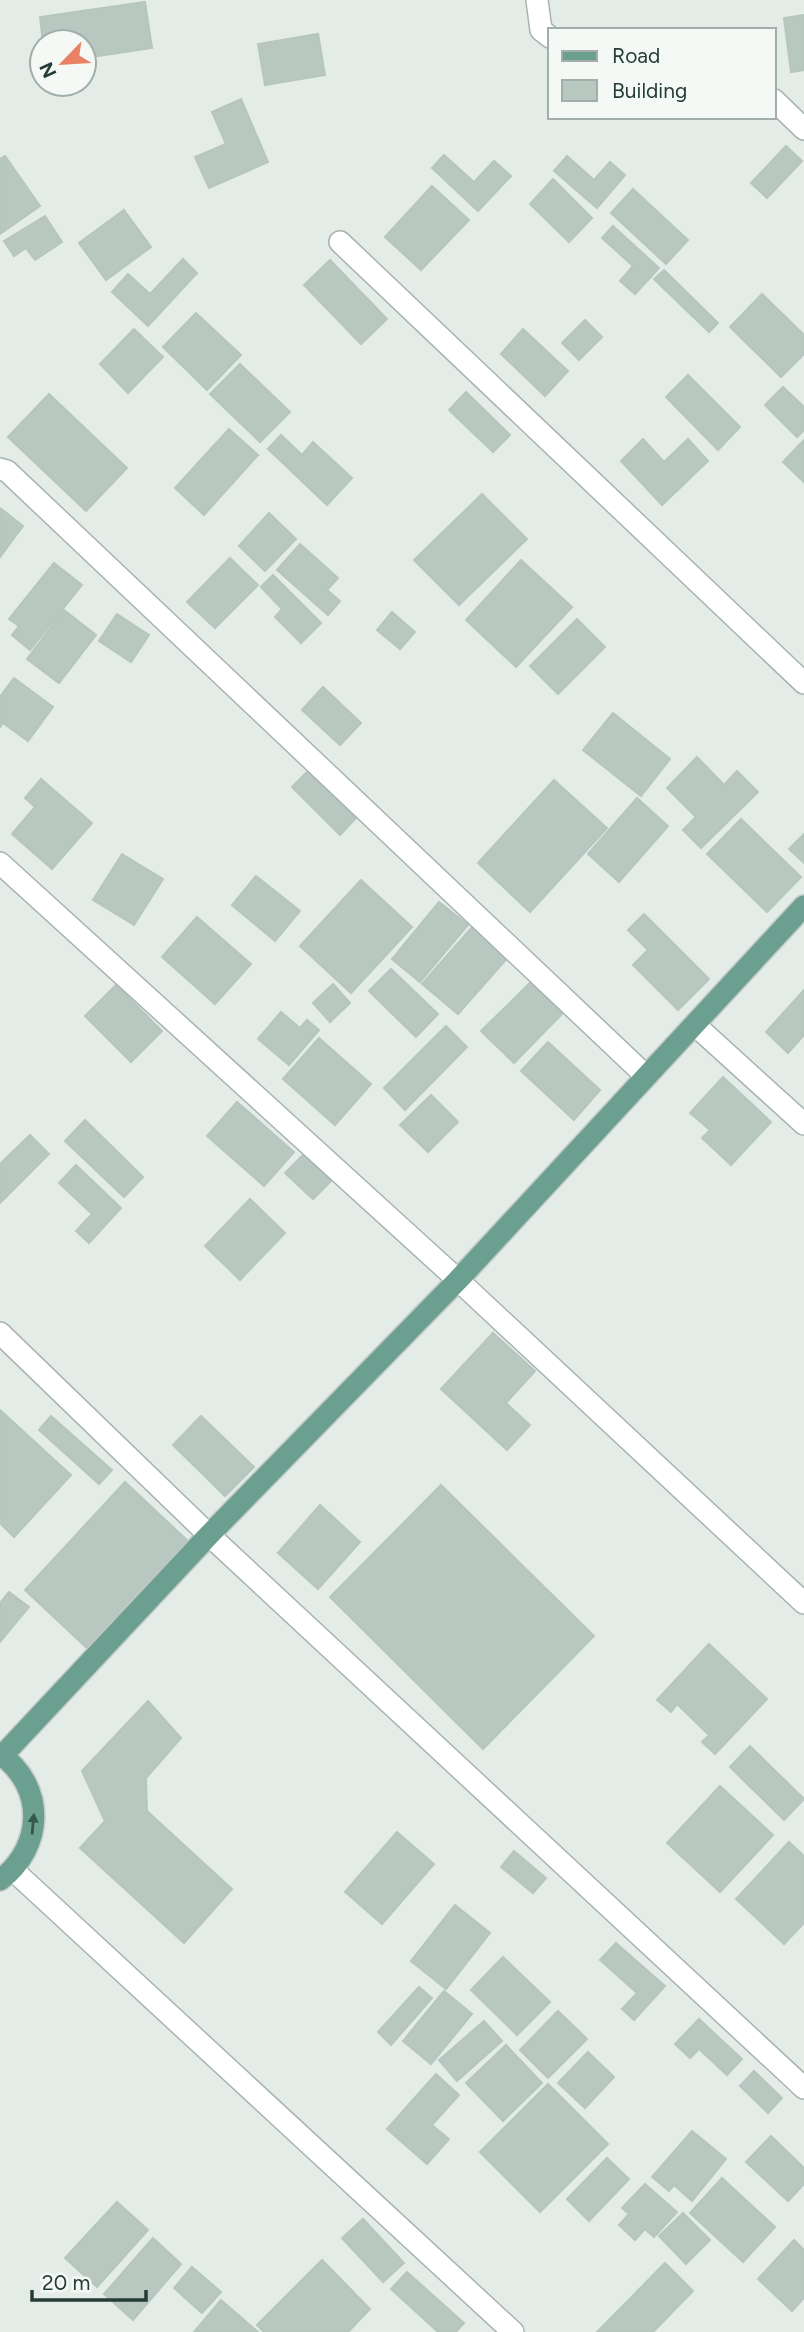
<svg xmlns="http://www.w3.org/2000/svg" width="804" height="2332" font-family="Figtree,sans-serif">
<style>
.building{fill:#b9c7c1;stroke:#b6c6bf;stroke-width:2}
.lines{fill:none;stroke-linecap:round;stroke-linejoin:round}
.minor-casing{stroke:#a7b4af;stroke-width:24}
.major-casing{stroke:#c2c9c7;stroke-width:24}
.minor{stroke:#fff;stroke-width:21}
.major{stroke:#6b9f90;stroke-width:21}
.oneway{fill:#36564c}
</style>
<rect width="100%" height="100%" fill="#e4ece8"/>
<g class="building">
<path d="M145,2L152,48L84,58V42H43L40,17Z"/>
<path d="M804,15V70L791,72L784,18Z"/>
<path d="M318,34L325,75L265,85L258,44Z"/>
<path d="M241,99L268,162L209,188L195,157L226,144L212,112Z"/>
<path d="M786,146L802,161L767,198L751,183Z"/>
<path d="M444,155L474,182L494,161L511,176L478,211L432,168Z"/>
<path d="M5,156L40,206L0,234V159Z"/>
<path d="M567,156L594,180L610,162L625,175L597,208L554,171Z"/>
<path d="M553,179L592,218L569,242L530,204Z"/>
<path d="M432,186L469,220L421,270L385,237Z"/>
<path d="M633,189L688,240L666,264L611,213Z"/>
<path d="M124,210L151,247L106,280L79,243Z"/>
<path d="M45,216L62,242L35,260L26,248L14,256L4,241Z"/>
<path d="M613,226L659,268L635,294L620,281L633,266L602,238Z"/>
<path d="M183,259L197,273L148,326L112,292L128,274L150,294Z"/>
<path d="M330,260L387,319L361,344L304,285Z"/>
<path d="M664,270L718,323L709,332L654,279Z"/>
<path d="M762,294L804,335V354L781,377L730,327Z"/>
<path d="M196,313L241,355L207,390L163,347Z"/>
<path d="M585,320L602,337L579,360L562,343Z"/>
<path d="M134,329L163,357L128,393L100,364Z"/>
<path d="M523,329L568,371L545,396L501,354Z"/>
<path d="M240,364L290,412L260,442L210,394Z"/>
<path d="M688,375L740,427L718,450L666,397Z"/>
<path d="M783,387L804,407V430L797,437L765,405Z"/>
<path d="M466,392L510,435L493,452L449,410Z"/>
<path d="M49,394L127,468L86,511L8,437Z"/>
<path d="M229,429L258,455L204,515L175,488Z"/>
<path d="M281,435L302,455L313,442L352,478L327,505L268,449Z"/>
<path d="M643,439L664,462L688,439L708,461L662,505L621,461Z"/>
<path d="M804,440V482L783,462Z"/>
<path d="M482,494L527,539L459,605L414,560Z"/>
<path d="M0,508L23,526L0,557Z"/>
<path d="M269,513L296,539L265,571L239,546Z"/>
<path d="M300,544L338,578L327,590L340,601L328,615L277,570Z"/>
<path d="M230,558L258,585L215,628L187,602Z"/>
<path d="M521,560L572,607L516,667L466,620Z"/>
<path d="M54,563L82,585L30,650L12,635L19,626L9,619Z"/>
<path d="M273,575L321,623L301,643L275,617L282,609L261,587Z"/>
<path d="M64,610L96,635L59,683L27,659Z"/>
<path d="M392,612L415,632L400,649L377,630Z"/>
<path d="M117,614L149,635L131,662L99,641Z"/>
<path d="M577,619L605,647L558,694L530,666Z"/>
<path d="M14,678L53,707L28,741L3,723L0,727V697Z"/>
<path d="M323,687L361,723L340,745L302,710Z"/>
<path d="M613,713L670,759L641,796L583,750Z"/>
<path d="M697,757L724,785L737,771L758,792L701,848L683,830L696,817L667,788Z"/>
<path d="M308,771L356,818L340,835L292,787Z"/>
<path d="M41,779L92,823L52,869L12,834L35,807L25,798Z"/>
<path d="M554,780L607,828L530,912L478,863Z"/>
<path d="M637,798L668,826L619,882L588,854Z"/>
<path d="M741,819L801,877L767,912L707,854Z"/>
<path d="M804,834V863L789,849Z"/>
<path d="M122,854L163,879L134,925L93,900Z"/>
<path d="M256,876L300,911L275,941L232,905Z"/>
<path d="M361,880L412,927L351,993L300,946Z"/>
<path d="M439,902L468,925L420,982L392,959Z"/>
<path d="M644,914L709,979L678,1010L633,965L648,950L628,930Z"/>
<path d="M197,917L251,964L215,1004L162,957Z"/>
<path d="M474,925L509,956L458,1014L422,984Z"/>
<path d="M391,969L438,1014L416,1037L369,991Z"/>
<path d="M534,979L565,1011L514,1063L481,1031Z"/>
<path d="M333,984L350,1003L330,1022L313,1003Z"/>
<path d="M116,985L162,1031L131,1062L85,1016Z"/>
<path d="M804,990V1035L788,1053L766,1032Z"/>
<path d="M281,1012L300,1028L307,1020L319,1030L289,1065L258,1039Z"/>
<path d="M446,1026L467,1047L405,1110L384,1088Z"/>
<path d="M319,1038L371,1084L335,1125L283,1079Z"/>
<path d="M548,1042L600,1090L574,1120L521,1071Z"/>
<path d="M723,1077L771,1122L731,1165L702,1138L710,1130L690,1113Z"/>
<path d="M431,1095L458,1122L428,1152L400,1125Z"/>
<path d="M237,1102L294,1152L264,1186L207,1136Z"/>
<path d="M85,1120L143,1177L124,1197L65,1141Z"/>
<path d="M30,1135L49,1154L0,1203V1164Z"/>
<path d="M304,1154L331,1181L313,1199L285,1173Z"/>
<path d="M76,1165L121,1208L89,1243L76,1231L92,1214L59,1183Z"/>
<path d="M250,1199L285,1233L240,1280L205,1246Z"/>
<path d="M493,1333L535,1371L506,1403L530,1425L507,1450L441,1389Z"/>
<path d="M0,1410L71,1475L14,1537L0,1523Z"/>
<path d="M51,1416L112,1470L99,1484L39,1430Z"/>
<path d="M201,1416L254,1467L225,1496L173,1445Z"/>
<path d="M125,1482L189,1542L89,1650L25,1590Z"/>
<path d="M441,1485L594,1636L483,1749L330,1597Z"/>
<path d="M320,1505L360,1542L318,1589L278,1553Z"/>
<path d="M9,1592L29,1607L0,1642V1603Z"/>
<path d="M709,1644L767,1699L715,1754L702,1742L709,1735L677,1704L671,1712L657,1700Z"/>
<path d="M148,1701L181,1738L146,1778L147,1811L232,1889L184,1943L80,1848L105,1821L82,1771Z"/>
<path d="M750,1746L804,1799L784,1820L730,1767Z"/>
<path d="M720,1786L773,1835L720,1892L667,1843Z"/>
<path d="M397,1832L434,1864L382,1924L345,1892Z"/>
<path d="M789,1842L804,1856V1923L784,1944L736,1899Z"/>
<path d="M514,1851L546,1878L533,1893L501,1867Z"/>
<path d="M455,1905L490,1933L446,1989L411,1961Z"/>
<path d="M616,1943L665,1986L634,2020L622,2009L637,1993L600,1960Z"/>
<path d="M503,1957L550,2002L517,2035L471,1990Z"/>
<path d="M419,1987L432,1998L391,2045L378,2032Z"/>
<path d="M444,1991L472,2014L431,2064L403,2041Z"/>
<path d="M558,2011L587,2039L548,2078L520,2050Z"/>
<path d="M699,2019L742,2059L727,2075L699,2049L690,2058L675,2044Z"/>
<path d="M484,2021L502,2041L457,2081L439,2060Z"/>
<path d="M506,2045L542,2083L503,2121L466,2083Z"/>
<path d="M588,2052L614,2077L585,2108L558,2083Z"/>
<path d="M754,2071L782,2098L768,2113L740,2086Z"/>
<path d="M436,2074L459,2095L432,2125L449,2139L427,2164L387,2129Z"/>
<path d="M548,2084L608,2144L540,2212L480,2152Z"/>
<path d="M692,2131L726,2159L692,2201L674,2185L669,2191L652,2177Z"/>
<path d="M771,2136L804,2168V2184L788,2201L746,2162Z"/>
<path d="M607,2158L629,2179L589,2221L567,2199Z"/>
<path d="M722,2178L775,2227L743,2262L690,2213Z"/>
<path d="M645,2184L677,2212L654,2237L645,2229L635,2240L619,2225L629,2214L622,2208Z"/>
<path d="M117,2202L148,2230L97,2287L65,2258Z"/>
<path d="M683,2213L710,2240L686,2264L659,2236Z"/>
<path d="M363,2219L404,2263L383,2282L342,2238Z"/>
<path d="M153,2238L181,2264L133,2320L104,2294Z"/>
<path d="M794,2240L804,2250V2298L792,2311L758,2279Z"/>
<path d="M322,2260L370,2309L348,2332H264L257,2325Z"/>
<path d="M665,2263L693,2291L653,2332H597Z"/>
<path d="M192,2267L221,2292L202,2313L174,2288Z"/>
<path d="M407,2272L464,2323L456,2332H438L391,2289Z"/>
<path d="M221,2300L258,2332H194Z"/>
</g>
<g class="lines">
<g class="minor-casing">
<g id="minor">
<path d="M537,0L541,30L550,37"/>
<path d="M774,100L804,129"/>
<path d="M340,242L804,683"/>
<path d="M0,469L7,471L645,1075"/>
<path d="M0,863L458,1280L804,1603"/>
<path d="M695,1025L804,1124"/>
<path d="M0,1333L209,1535L804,2088"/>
<path d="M13,1870L513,2332"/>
</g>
</g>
<g class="major-casing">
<g id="major">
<path d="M0,1754C46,1787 44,1847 0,1880"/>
<path d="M3,1755L209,1535L458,1280L804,906"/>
</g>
</g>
<use href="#minor" class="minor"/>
<use href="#major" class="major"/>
</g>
<defs><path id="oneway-solid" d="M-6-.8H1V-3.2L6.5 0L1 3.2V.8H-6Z" transform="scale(1.75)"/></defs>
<use class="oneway" href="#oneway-solid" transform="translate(33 1824) rotate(-85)"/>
<rect x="548" y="28" width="228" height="91" fill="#f4f9f6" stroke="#a1aea9" stroke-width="2"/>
<rect x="562" y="51" width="35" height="10" fill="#6b9f90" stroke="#a1aea9" stroke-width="2"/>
<text x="612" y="63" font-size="21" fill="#243d36">Road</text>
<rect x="562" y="80" width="35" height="21" fill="#b9c7c1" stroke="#a1aea9" stroke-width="2"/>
<text x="612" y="98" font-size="21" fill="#243d36">Building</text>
<g transform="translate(63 63) rotate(245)"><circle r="33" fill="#f4f9f6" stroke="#a1aea9" stroke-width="2"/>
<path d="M0-5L12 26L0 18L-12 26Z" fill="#e98265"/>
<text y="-10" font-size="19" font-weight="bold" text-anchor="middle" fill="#243d36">N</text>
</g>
<path d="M32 2290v10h114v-10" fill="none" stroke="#243d36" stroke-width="3.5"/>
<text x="42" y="2290" font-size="21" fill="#243d36" stroke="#f4f9f6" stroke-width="5" paint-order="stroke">20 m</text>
</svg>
